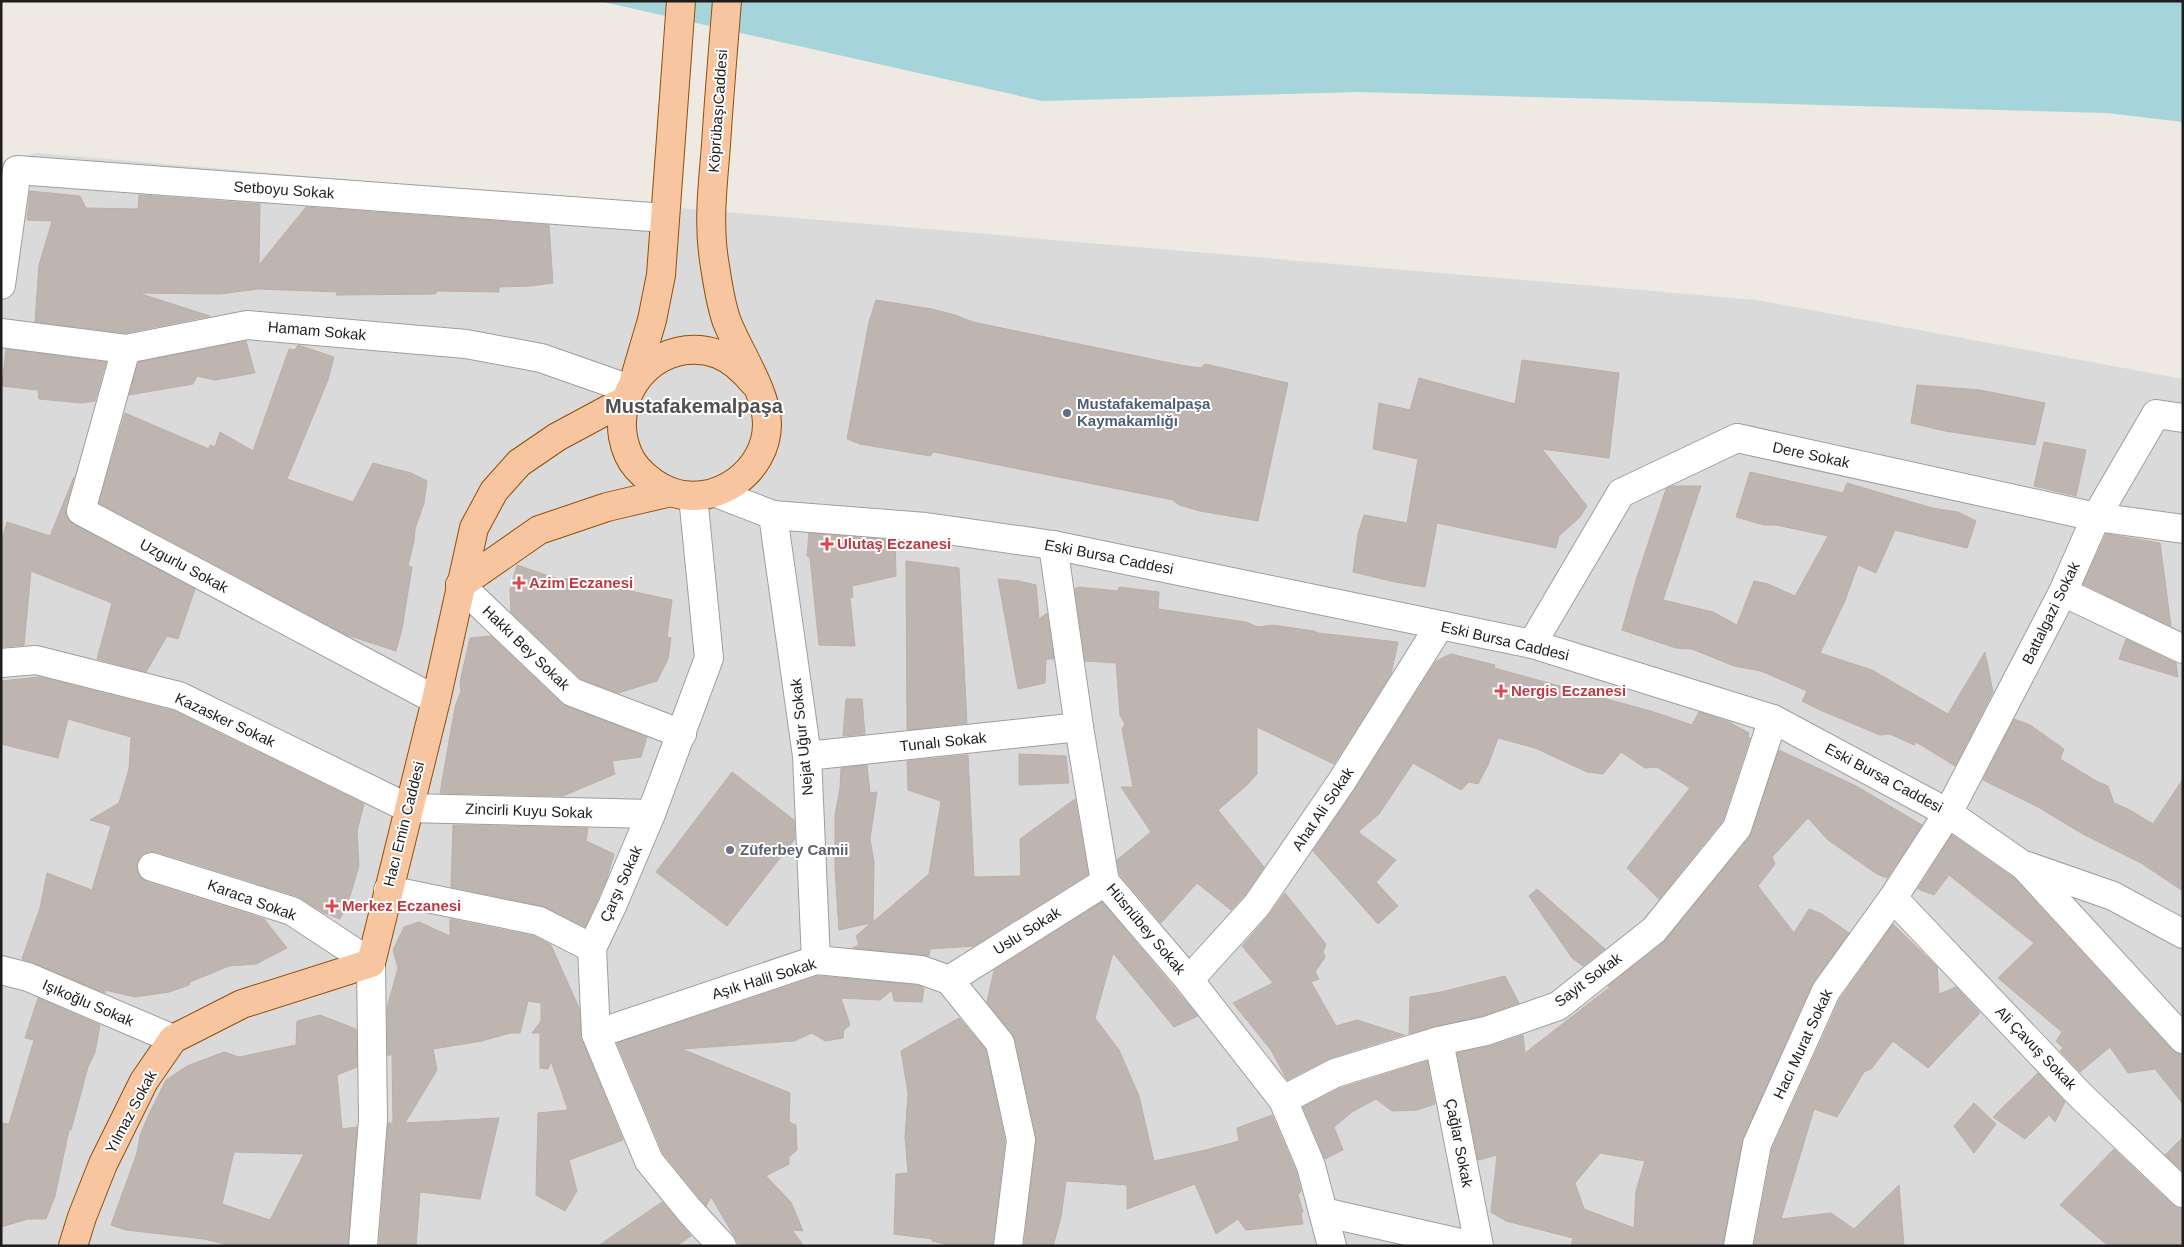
<svg xmlns="http://www.w3.org/2000/svg" width="2184" height="1247" font-family="Arial,sans-serif">
<style>
.residential{fill:#dbdada}
.water{fill:#a5d5da}
.building{fill:#beb4b0;stroke:#bfaea6;fill-rule:evenodd}
.lines{fill:none;stroke-linecap:round;stroke-linejoin:round}
.minor-casing{stroke:#9e9e9e;stroke-width:30}
.major-casing{stroke:#8f5007;stroke-width:30}
.minor{stroke:#fff;stroke-width:28}
.major{stroke:#f7c59f;stroke-width:28}
.service-dot{fill:#5c6f8a;stroke:#fff;stroke-width:2}
.health-dot{fill:#e0444e;stroke:#fff;stroke-width:2}
.worship-dot{fill:#6b7280;stroke:#fff;stroke-width:2}
.labels{text-anchor:middle;stroke-width:4;stroke-linejoin:round;paint-order:stroke}
.street-label{font-size:15px;fill:#1d1d1d;stroke:#fff}
.service-label{font-size:15px;font-weight:bold;fill:#4e5e75;stroke:#fff;text-anchor:start}
.health-label{font-size:15px;font-weight:bold;fill:#be3a42;stroke:#fff;text-anchor:start}
.worship-label{font-size:15px;font-weight:bold;fill:#5b616d;stroke:#fff;text-anchor:start}
.district-label{font-size:20px;font-weight:bold;fill:#505050;stroke:#fff}
</style>
<rect width="100%" height="100%" fill="#eee9e3"/>
<path class="residential" d="M37,153L1757,300L2183,379V1246H1V161Z"/>
<path class="water" d="M599,1H2183V122L2107,113L1358,92L1042,101Z"/>
<g class="building">
<path d="M30,191L80,196L86,208L138,209L139,195L260,204L259,265L306,207L549,225L553,283L530,286L499,287V292L438,291L435,294L336,295L338,292L259,289L219,294L138,293L210,316L125,333L35,322L39,265L52,221L27,220Z"/>
<path d="M876,300L932,309L955,315L973,322L1180,365L1201,368L1205,364L1288,383L1258,521L1200,511L1179,505L1173,500L934,452L930,456L860,444L847,439L869,322Z"/>
<path d="M246,341L255,373L215,380L197,376L193,384L129,395L138,362Z"/>
<path d="M298,345L334,357L328,380L287,479L353,502L373,463L411,473L427,481L424,503L415,529L414,541L408,566L412,567L402,629L396,651L347,635L99,503L125,413L209,449L210,445L215,447L220,432L253,451L289,349L295,350Z"/>
<path d="M6,349L106,362L95,401L82,403L39,399L38,390L2,386Z"/>
<path d="M1522,360L1619,373L1609,458L1542,449L1587,506L1580,517L1559,536L1556,548L1437,523L1425,587L1395,582L1353,572L1358,534L1364,515L1407,523L1418,459L1373,449L1379,403L1410,410L1419,378L1515,404Z"/>
<path d="M1917,385L1980,390L2045,403L2035,445L1945,431L1911,423Z"/>
<path d="M2044,442L2086,450L2076,496L2034,486Z"/>
<path d="M1750,472L1843,493L1847,483L1932,508L1958,512L1976,521L1967,548L1895,530L1876,573L1858,565L1844,603L1820,653L1872,670L1948,714L1985,652L1993,692L1955,766L1916,742L1914,745L1890,734L1880,735L1820,710L1802,701L1807,691L1761,671L1734,666L1692,649L1676,648L1622,630L1636,580L1666,489L1671,486H1701L1663,600L1713,612L1737,625L1754,581L1768,584L1795,596L1828,536L1776,525H1764L1736,517Z"/>
<path d="M74,477L66,507V514L69,521L195,589L178,639L167,636L146,672L97,659L112,603L31,571L24,645L1,647V543L7,522L50,536Z"/>
<path d="M809,533L895,540L896,576L852,586L853,597L850,598L855,646L819,645L810,558L807,556Z"/>
<path d="M2106,534L2160,543L2171,626L2083,584Z"/>
<path d="M906,561L959,568L967,723L907,730Z"/>
<path d="M517,565L558,579H574L603,587L608,586L672,600L667,637L671,638L668,659L657,681L618,693L581,679L511,612L510,590Z"/>
<path d="M998,579L1019,581L1036,585L1039,619L1047,613L1054,659H1046L1045,683L1018,689Z"/>
<path d="M1078,587L1118,591L1119,587L1159,592L1158,609L1246,622L1258,627L1272,625L1314,631L1318,633L1398,642L1391,674L1334,764L1257,727V774L1246,786L1218,810L1264,867L1245,895L1231,910L1197,883L1161,923L1120,875L1117,860L1151,832L1121,787H1133L1122,729L1125,724L1120,715L1116,663L1085,661L1075,589Z"/>
<path d="M491,636L562,704L647,737L641,757L612,761L615,774L563,796L440,793L455,707L461,691L460,682L470,638Z"/>
<path d="M2126,639L2176,663L2178,677L2119,659Z"/>
<path d="M1451,654L1495,665L1494,668L1654,712L1692,725L1699,712L1729,722L1749,733L1748,737L1750,738L1723,820L1659,899L1627,868L1690,788L1657,767L1645,768L1621,752L1603,774L1587,772L1535,748L1498,738L1488,765L1478,784L1469,782L1461,790L1413,763L1379,814L1358,832L1396,860L1376,882L1398,906L1378,924L1313,851L1355,789L1436,661Z"/>
<path d="M40,677L174,711L364,804L357,831L359,866L350,896L340,919L324,913L297,896L157,852H149L142,855L137,862V870L141,878L147,882L264,919L287,948L256,964L229,966L190,982L189,985L169,992L135,997L105,990V993L22,959L40,908L47,873L92,890L111,826L90,820L119,803L129,769L131,737L68,719L58,758L1,744V681Z"/>
<path d="M846,699H862L865,734L843,736Z"/>
<path d="M2014,719L2030,725L2064,749L2060,759L2098,782L2108,786L2114,803L2130,810L2153,824L2183,779V891L2141,863L2081,833L2038,807L1983,780Z"/>
<path d="M1779,750L1856,786L1922,825L1887,878L1877,874L1828,840L1808,818L1772,857L1775,864L1758,886L1794,933L1809,909L1822,914L1849,933L1812,984L1743,1138L1723,1246H1571L1573,1238L1506,1221L1491,1212L1497,1155L1478,1160L1457,1053L1491,1046L1523,1035L1525,1053L1610,987L1608,986L1664,942L1749,838ZM1600,1153L1645,1161L1636,1191L1634,1228L1584,1209L1575,1183Z"/>
<path d="M1019,754L1066,756L1069,783L1019,785Z"/>
<path d="M968,755L974,877L1021,876L1020,839L1075,799L1088,874L974,946L930,949L929,956L852,948L859,945L856,936L871,923L839,930L835,869V815L840,788L841,768L867,765L870,793L877,792L870,839L874,862L873,922L929,874L941,801L908,790L907,761Z"/>
<path d="M732,772L794,820L795,839L727,926L656,872Z"/>
<path d="M453,825L588,828L586,841L614,854L606,881L585,927L542,906L451,887Z"/>
<path d="M1952,835L2014,878L2172,1050L2183,1054V1104L2155,1069L2128,1073L2110,1047L2080,1072L2060,1051L2063,1048L2056,1041L2062,1032L1998,978L2034,943L1949,875L1934,895L1918,889Z"/>
<path d="M1537,889L1605,949L1583,966L1572,958L1529,896Z"/>
<path d="M1285,893L1326,944L1323,952L1325,957L1315,972L1319,979L1311,982L1336,1026L1357,1020L1404,1035L1330,1058L1287,1080L1271,1050L1233,1003L1273,983L1242,946L1269,915Z"/>
<path d="M1102,902L1198,1016L1174,1027L1113,953L1095,1018L1119,1050L1139,1096L1154,1161L1206,1150L1239,1141L1237,1128L1272,1115L1296,1171L1301,1191L1298,1195L1303,1212L1301,1214L1303,1224L1246,1230L1238,1219L1216,1234L1195,1184L1127,1209V1185L1066,1181L1061,1217L1053,1246H1024L1036,1137L1015,1039L987,1002L994,970Z"/>
<path d="M450,919L534,936L551,945L579,1008L582,1040L623,1140L569,1160L577,1191L565,1211L536,1195L538,1113L568,1110L551,1061L548,1069L540,1068V1033H532L541,1021V1003L528,1001L520,1033H510L482,1041L433,1049L437,1070L405,1123L499,1118L480,1199L420,1192L416,1246H379L388,1123H393L392,1054L388,1056L387,1008L398,968L393,950L404,927L419,922L450,936Z"/>
<path d="M1893,924L1937,967L1939,994L1956,987L1980,1013L1928,1068L1893,1041L1871,1069L1864,1072L1837,1117L1814,1109L1781,1219L1831,1213L1854,1229L1899,1185L1904,1246H1754L1772,1149L1840,999Z"/>
<path d="M818,976L918,985L924,988L922,1002L894,1001L892,990L880,1000L841,998L850,1025L844,1030L843,1038L825,1041L812,1033L794,1041L682,1049L790,1093L789,1122L796,1125L797,1150L789,1157V1164L766,1176L791,1202L803,1231L792,1230L804,1246H740L711,1197L706,1206L663,1153L617,1043Z"/>
<path d="M1505,976L1519,1003L1482,1016L1409,1034L1410,997L1441,992Z"/>
<path d="M38,998L100,1025L95,1052L88,1067L71,1130H69L55,1196L46,1219H28L1,1227V1123L9,1124L34,1040L25,1038Z"/>
<path d="M320,1015L356,1029L357,1067L337,1075L342,1129L357,1127L348,1246H232L204,1239L126,1230L111,1225L137,1153L140,1135L150,1112L166,1080L187,1066L224,1052L239,1057L296,1045L297,1021ZM234,1152L304,1154L270,1220L222,1204Z"/>
<path d="M959,1018L986,1050L1005,1141L993,1246H954L932,1241V1239L894,1234L896,1174L908,1173L905,1137L908,1093L901,1051Z"/>
<path d="M1427,1061L1435,1104L1417,1110L1392,1111L1376,1099L1352,1112L1334,1127L1343,1150L1325,1159L1303,1107L1341,1088Z"/>
<path d="M2038,1073L2065,1102L2055,1122L2049,1115L2025,1139L1993,1117Z"/>
<path d="M1974,1103L1996,1124L1974,1153L1954,1126Z"/>
<path d="M2183,1137V1171L2165,1155Z"/>
<path d="M2114,1149L2172,1204L2183,1208V1246L2106,1244L2060,1205Z"/>
<path d="M662,1202L691,1236L676,1246H598Z"/>
</g>
<g class="lines">
<g class="minor-casing">
<g id="minor">
<path d="M1,285L17,170L665,218"/>
<path d="M1,333L126,349L247,325L466,344L541,358L618,385L629,390"/>
<path d="M126,349L81,511L436,700"/>
<path d="M716,493L773,515L926,527L1053,545L1532,644L1773,719L1948,813L2024,866L2183,1039"/>
<path d="M693,496L709,658L651,814L612,906L592,948L596,1034L649,1161L689,1210L722,1246"/>
<path d="M773,515L807,756L816,960"/>
<path d="M1053,545L1079,727L1105,882L1189,980L1283,1100L1311,1166L1332,1246"/>
<path d="M460,585L572,692L682,734"/>
<path d="M2063,592L2183,649"/>
<path d="M1532,644L1621,493L1737,438L2096,517L2183,529"/>
<path d="M1,663L36,660L179,696L408,808L651,814"/>
<path d="M807,756L1079,727"/>
<path d="M2027,866L2113,896L2183,934"/>
<path d="M152,867L292,911L371,963L373,1120L363,1246"/>
<path d="M388,890L539,921L592,948"/>
<path d="M1893,898L2080,1095L2183,1193"/>
<path d="M1,970L28,977L173,1039"/>
<path d="M949,980L1105,882"/>
<path d="M1189,980L1257,905L1342,781L1440,625"/>
<path d="M596,1034L816,960L921,970L949,980L1000,1043L1021,1140L1008,1246"/>
<path d="M1439,1041L1479,1246"/>
<path d="M1283,1100L1335,1073L1439,1041L1486,1031L1558,1006L1654,930L1737,828L1773,719"/>
<path d="M1323,1212L1473,1246"/>
<path d="M1738,1246L1757,1144L1826,991L1893,898L1948,813L2063,592L2096,517L2156,414L2183,418"/>
</g>
</g>
<g class="major-casing">
<g id="major">
<path d="M727,1C723,49 719,97 716,145C713,184 708,221 714,260C717,279 720,303 727,322C739,352 767,393 767,424C767,472 715,508 671,492C658,487 646,478 637,468C630,460 625,448 623,437C614,383 664,335 718,354C733,360 744,371 754,383"/>
<path d="M634,381L652,320L661,275L681,1"/>
<path d="M460,585L539,530L607,507L671,492"/>
<path d="M73,1246L82,1217L103,1164L144,1081L173,1039L242,1004L371,963L436,700L474,528L494,491L519,463L557,437L624,401"/>
</g>
</g>
<use href="#minor" class="minor"/>
<use href="#major" class="major"/>
</g>
<circle class="service-dot" cx="1067" cy="413" r="5"/>
<g class="health-dot">
<path d="M824.5 536.5h5v5h5v5h-5v5h-5v-5h-5v-5h5z"/>
<path d="M516.5 575.5h5v5h5v5h-5v5h-5v-5h-5v-5h5z"/>
<path d="M1498.5 683.5h5v5h5v5h-5v5h-5v-5h-5v-5h5z"/>
<path d="M329.5 898.5h5v5h5v5h-5v5h-5v-5h-5v-5h5z"/>
</g>
<circle class="worship-dot" cx="730" cy="850" r="5"/>
<g class="labels">
<g class="street-label">
<text transform="translate(718 111) rotate(-86)" y="5">KöprübaşıCaddesi</text>
<text transform="translate(284 190) rotate(4)" y="5">Setboyu Sokak</text>
<text transform="translate(317 331) rotate(5)" y="5">Hamam Sokak</text>
<text transform="translate(1811 455) rotate(12)" y="5">Dere Sokak</text>
<text transform="translate(1109 557) rotate(11)" y="5">Eski Bursa Caddesi</text>
<text transform="translate(184 566) rotate(28)" y="5">Uzgurlu Sokak</text>
<text transform="translate(2051 613) rotate(-64)" y="5">Battalgazi Sokak</text>
<text transform="translate(1505 641) rotate(13)" y="5">Eski Bursa Caddesi</text>
<text transform="translate(526 648) rotate(44)" y="5">Hakkı Bey Sokak</text>
<text transform="translate(225 720) rotate(25)" y="5">Kazasker Sokak</text>
<text transform="translate(802 737) rotate(-96)" y="5">Nejat Uğur Sokak</text>
<text transform="translate(943 742) rotate(-6)" y="5">Tunalı Sokak</text>
<text transform="translate(1884 778) rotate(28)" y="5">Eski Bursa Caddesi</text>
<text transform="translate(1323 809) rotate(-56)" y="5">Ahat Ali Sokak</text>
<text transform="translate(529 811) rotate(2)" y="5">Zincirli Kuyu Sokak</text>
<text transform="translate(404 824) rotate(-76)" y="5">Hacı Emin Caddesi</text>
<text transform="translate(621 884) rotate(-66)" y="5">Çarşı Sokak</text>
<text transform="translate(252 900) rotate(20)" y="5">Karaca Sokak</text>
<text transform="translate(1146 929) rotate(50)" y="5">Hüsnübey Sokak</text>
<text transform="translate(1027 931) rotate(-32)" y="5">Uslu Sokak</text>
<text transform="translate(764 979) rotate(-17)" y="5">Aşık Halil Sokak</text>
<text transform="translate(1588 980) rotate(-37)" y="5">Sayit Sokak</text>
<text transform="translate(88 1003) rotate(23)" y="5">Işıkoğlu Sokak</text>
<text transform="translate(1803 1044) rotate(-65)" y="5">Hacı Murat Sokak</text>
<text transform="translate(2036 1048) rotate(46)" y="5">Ali Çavuş Sokak</text>
<text transform="translate(131 1112) rotate(-62)" y="5">Yılmaz Sokak</text>
<text transform="translate(1459 1143) rotate(79)" y="5">Çağlar Sokak</text>
</g>
<g class="service-label">
<text x="1077" y="409">Mustafakemalpaşa<tspan x="1077" dy="17">Kaymakamlığı</tspan></text>
</g>
<g class="health-label">
<text x="837" y="549">Ulutaş Eczanesi</text>
<text x="529" y="588">Azim Eczanesi</text>
<text x="1511" y="696">Nergis Eczanesi</text>
<text x="342" y="911">Merkez Eczanesi</text>
</g>
<g class="worship-label">
<text x="740" y="855">Züferbey Camii</text>
</g>
<g class="district-label">
<text x="694" y="413">Mustafakemalpaşa</text>
</g>
</g>
<rect width="2184" height="1247" fill="none" stroke="#1d1d1d" stroke-width="5"/>
</svg>
